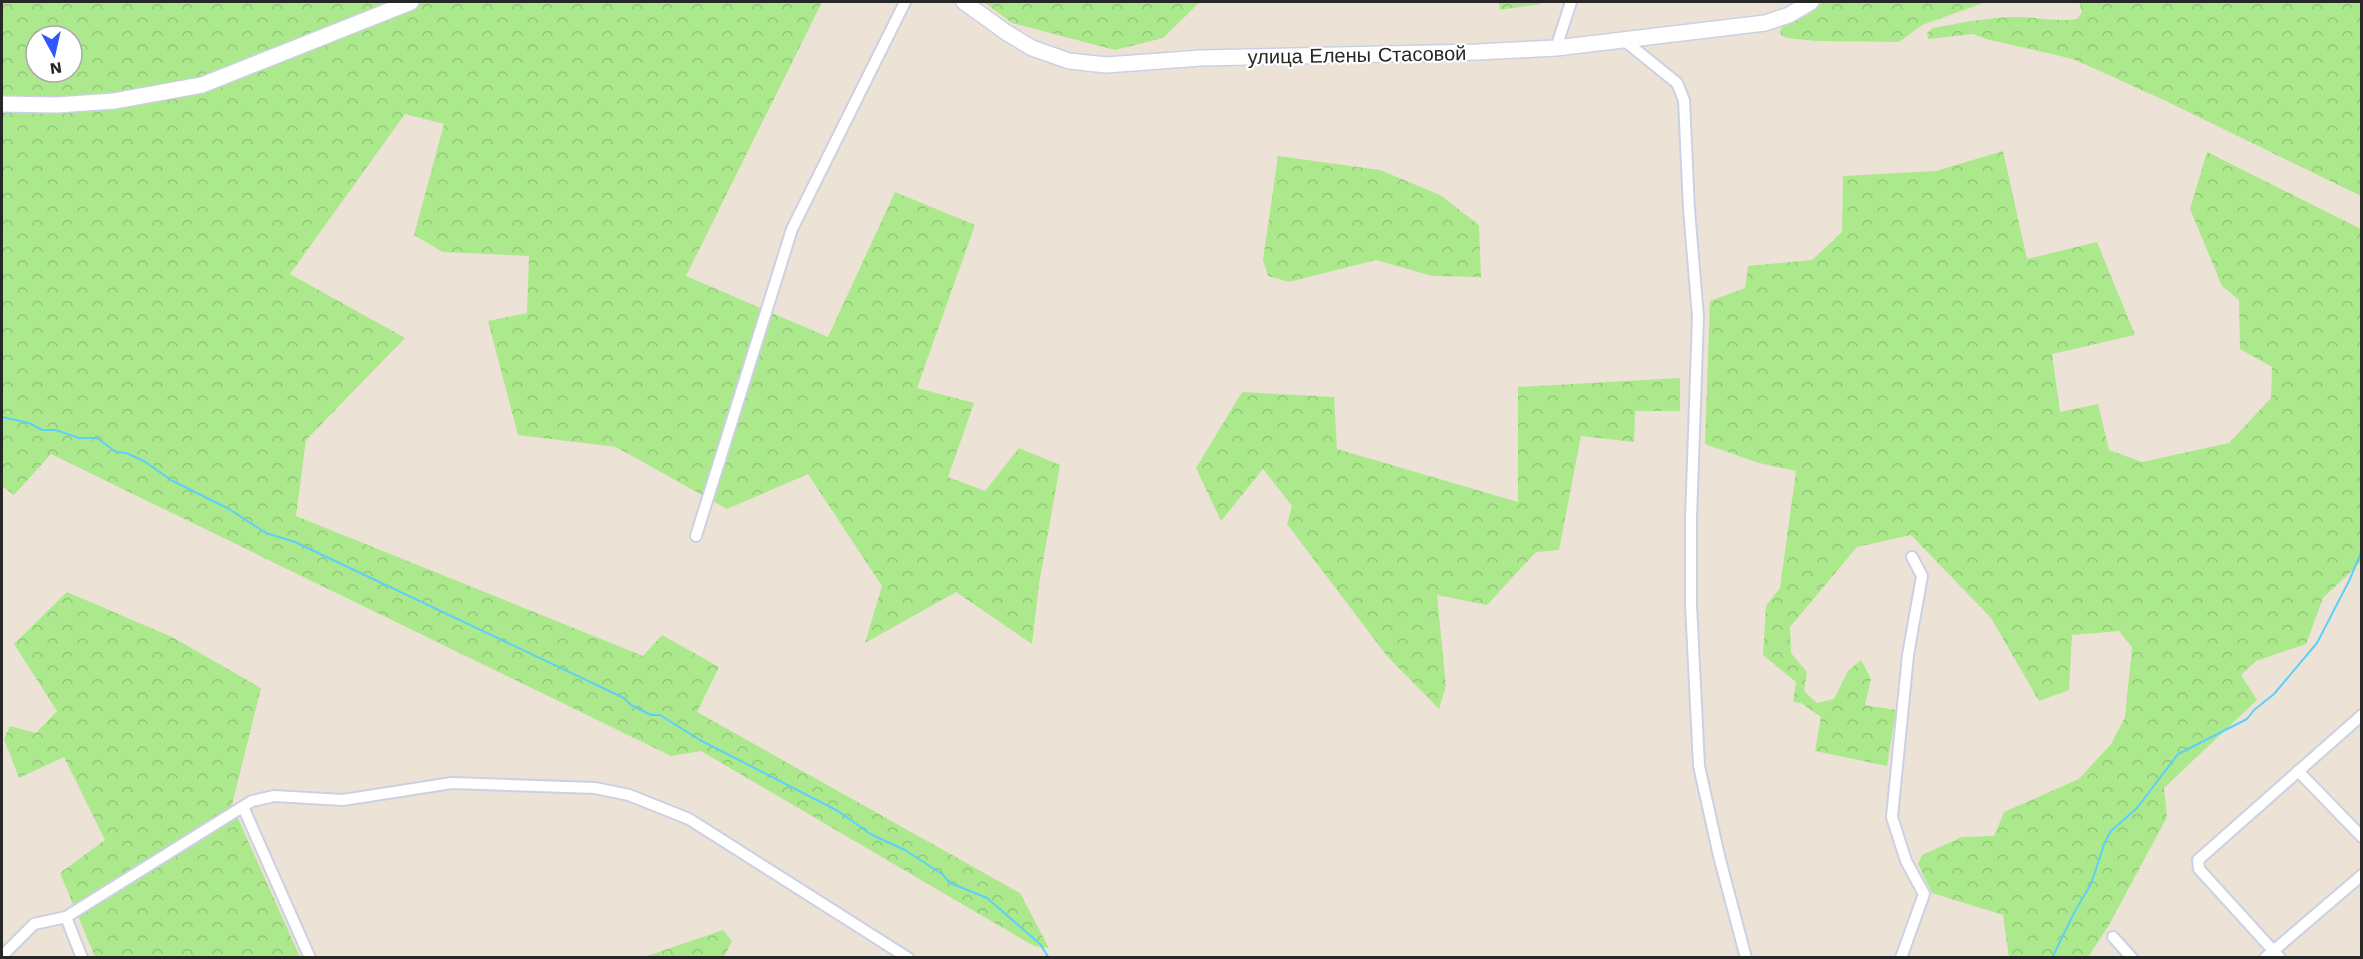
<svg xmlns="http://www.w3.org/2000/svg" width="2363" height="959" font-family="'Work Sans',sans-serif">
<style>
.forest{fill:url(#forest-crowns);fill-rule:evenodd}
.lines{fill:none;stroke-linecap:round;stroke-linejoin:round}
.stream{stroke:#5cd0fb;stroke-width:2}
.minor-casing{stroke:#ccd0e3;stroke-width:14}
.secondary-casing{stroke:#ccd0e3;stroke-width:18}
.minor{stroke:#fff;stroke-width:10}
.secondary{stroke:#fff;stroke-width:15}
.labels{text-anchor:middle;stroke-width:4.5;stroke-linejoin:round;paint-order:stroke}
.street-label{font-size:20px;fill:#272727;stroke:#fff}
</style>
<defs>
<pattern id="forest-crowns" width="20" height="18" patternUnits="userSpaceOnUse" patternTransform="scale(1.5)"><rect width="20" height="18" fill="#abe98c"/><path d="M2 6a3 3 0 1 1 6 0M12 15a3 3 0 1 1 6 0" fill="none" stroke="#93c879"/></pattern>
</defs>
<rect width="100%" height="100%" fill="#ece3d6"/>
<g class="forest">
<path d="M2,2H822L686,276L828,337L895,192L975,225L917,388L974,403L948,477L985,491L1019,448L1060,465L1039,584L1032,644L956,592L865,643L882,586L808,474L727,509L616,447L518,435L488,321L527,313L529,256L443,252L414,235L444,124L405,114L290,274L405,338L306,440L296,516L643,656L662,635L719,667L697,712L1020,893L1049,948L1034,946L701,751L671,756L51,454L14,495L2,486ZM36,36H72V72H36Z"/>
<path d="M984,2H1200L1163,38L1115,50L1012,23Z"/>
<path d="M1499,2H1542L1540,4L1500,10Z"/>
<path d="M1823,2H1986L1922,25L1899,42L1816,41L1787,38L1781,35L1780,31L1782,27L1811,13Z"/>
<path d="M2079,2H2361V196L2168,102L2073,59L1986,39L1973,34L1928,39L1927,33L1933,28C1961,23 1988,17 2017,17C2037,17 2056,22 2077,19L2082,12Z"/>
<path d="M2003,151L2027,259L2097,242L2135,335L2052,354L2060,412L2098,404L2109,450L2142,462L2229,443L2271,398L2272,367L2240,349L2239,300L2222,286L2190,209L2207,152L2361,229V562L2323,598L2306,644L2256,661L2241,675L2257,700L2164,788L2167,817L2109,925L2088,957H2009L2003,915L1932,893L1918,864L1922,855L1962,837L1994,836L2004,812L2079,779L2111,744L2125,717L2132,647L2119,631L2072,635L2069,690L2039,701L1991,618L1911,535L1857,547L1790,627L1791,653L1807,672L1804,691L1817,703L1834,699L1848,671L1861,660L1871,679L1865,705L1896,710L1887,766L1815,751L1821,717L1801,703L1793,702L1796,682L1763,655L1766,606L1780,588L1796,471L1759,463L1705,444L1710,301L1745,288L1748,266L1812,260L1842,232L1843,176L1936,171Z"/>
<path d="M1278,156L1380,170L1440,195L1479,225L1481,277L1432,276L1376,260L1289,282L1268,276L1263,260Z"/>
<path d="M1680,378V411H1635L1634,442L1581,436L1559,550L1536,552L1487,605L1437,595L1446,686L1439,709L1387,656L1287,524L1292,506L1263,469L1221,521L1196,468L1242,392L1334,397L1337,449L1518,502V387Z"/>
<path d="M67,592L172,637L261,688L232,805L300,957H95L60,873L105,840L64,757L19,778L4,739L10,726L36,733L57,711L14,644Z"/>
<path d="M723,930L732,941L724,957H644Z"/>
</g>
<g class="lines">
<g class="stream">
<path d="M2,417L29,423L42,430H56L79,438H97L116,452L126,453L144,461L171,480L229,509L266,533L295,542L624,698L631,705L651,715H660L700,740L838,811L872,835L905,850L942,874L950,883L987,898L1040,944L1049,958"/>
<path d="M2052,958L2075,911L2091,884L2105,842L2111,831L2137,808L2178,754L2247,719L2254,710L2274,694L2317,643L2349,581L2362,550"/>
</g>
<g class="minor-casing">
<g id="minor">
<path d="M1625,41L1677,83L1684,100L1689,209L1698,317L1691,518V605L1699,766L1719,856L1746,958"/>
<path d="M1556,48L1571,2"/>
<path d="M696,536L792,229L905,2"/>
<path d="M2298,771L2362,837"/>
<path d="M243,807L310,958"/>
<path d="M66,917L252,801L274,796L343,800L452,783L595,788L629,795L689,819L908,958"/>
<path d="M2113,937L2132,958"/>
<path d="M2,956L34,924L66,917L82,958"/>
<path d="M1901,958L1924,894L1906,861L1892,817L1908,655L1922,576L1912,557"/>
<path d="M2265,958L2362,875"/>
<path d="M2280,958L2199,869L2198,860L2362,715"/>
</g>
</g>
<g class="secondary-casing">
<g id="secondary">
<path d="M964,2L1007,33L1032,48L1069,61L1106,65L1201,58L1477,52L1556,48L1765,23L1789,15L1811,2"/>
<path d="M2,104L57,105L114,101L202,85L411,2"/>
</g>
</g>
<use href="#minor" class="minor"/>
<use href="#secondary" class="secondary"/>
</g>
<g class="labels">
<g class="street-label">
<text transform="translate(1357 55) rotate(-1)" y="7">улица Елены Стасовой</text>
</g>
</g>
<rect width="2363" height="959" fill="none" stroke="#272727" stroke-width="6"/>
<g transform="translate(54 54) rotate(172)"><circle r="28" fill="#ffffff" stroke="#a9a9a9" stroke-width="1.5"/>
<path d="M0-4.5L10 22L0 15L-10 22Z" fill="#3056ff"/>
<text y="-9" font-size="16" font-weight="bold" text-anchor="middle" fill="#272727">N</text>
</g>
</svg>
